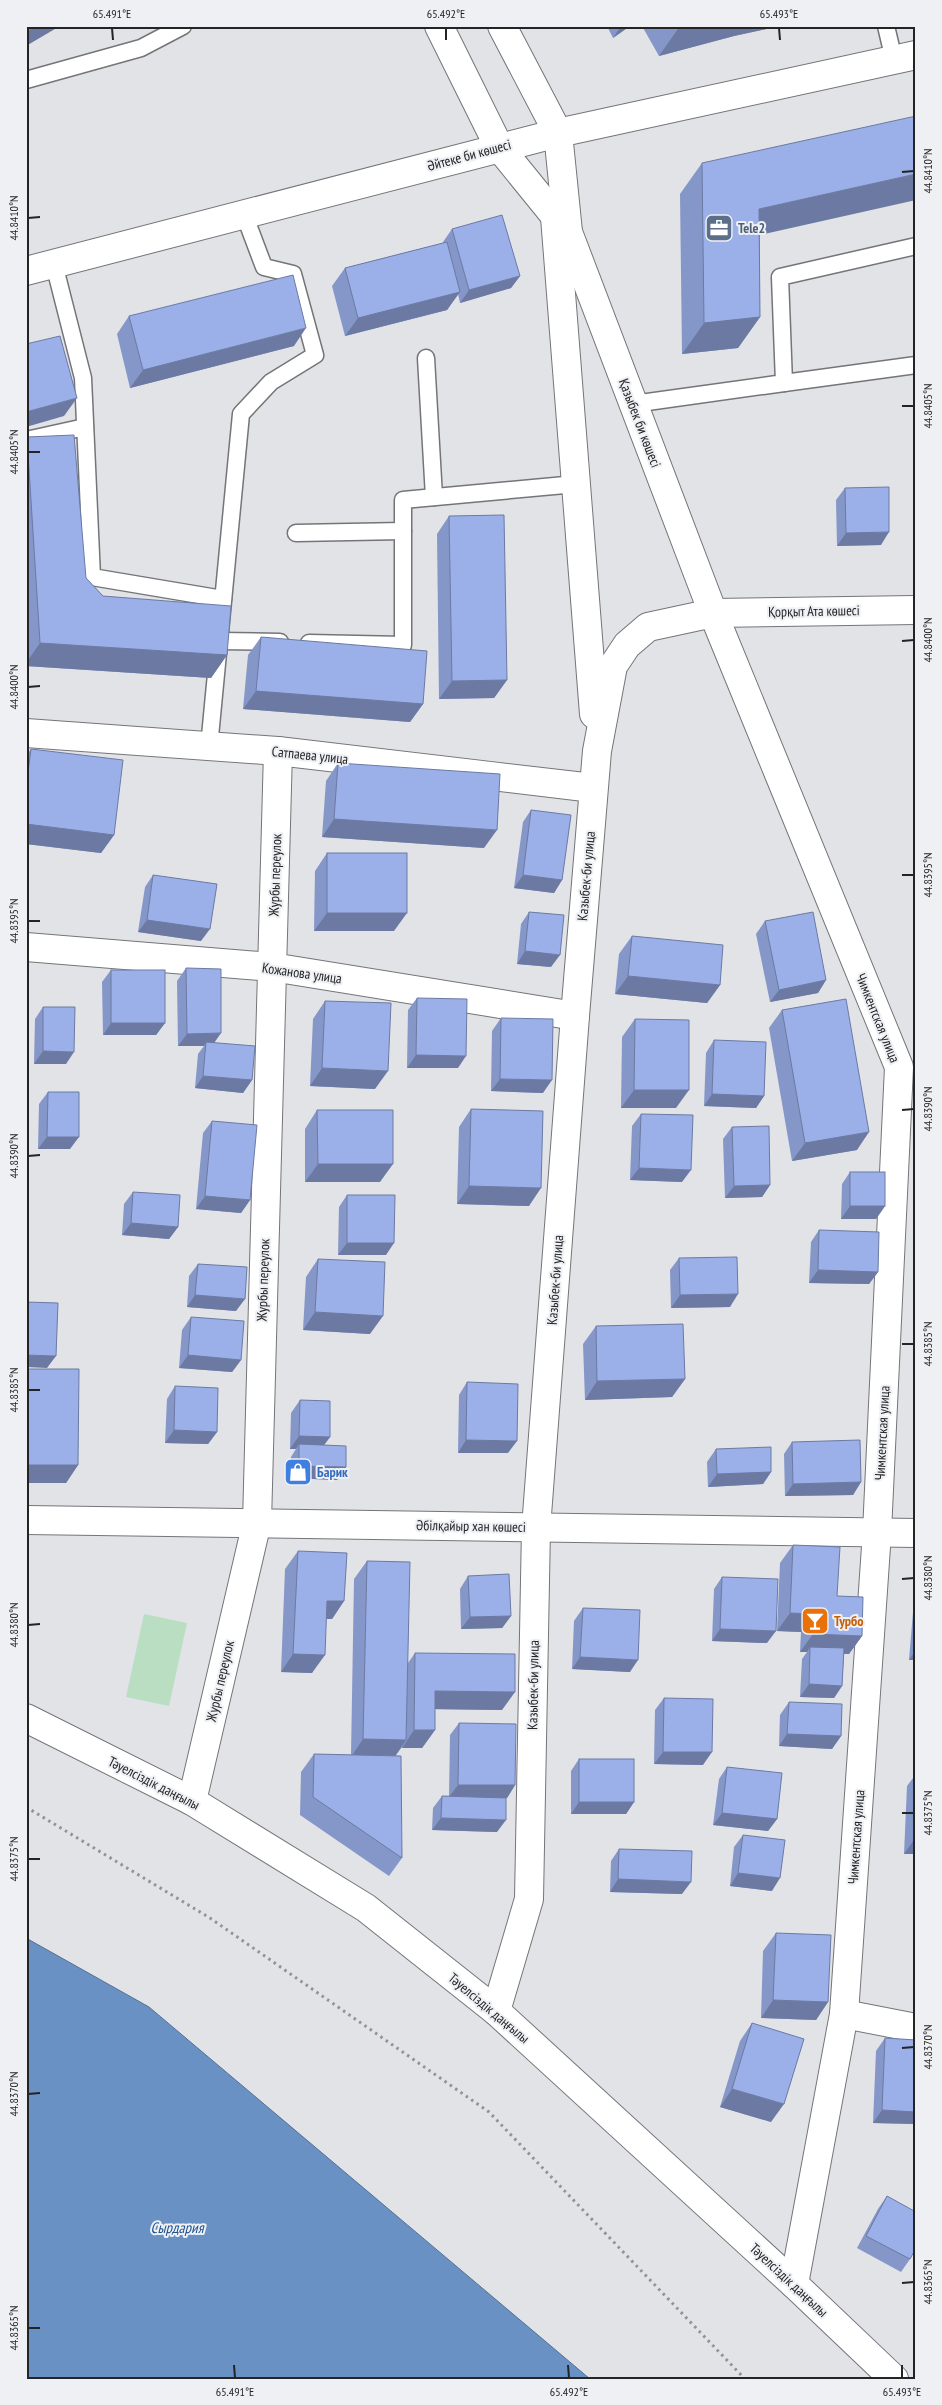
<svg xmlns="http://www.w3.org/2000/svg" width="942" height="2405" font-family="'PT Sans Narrow',sans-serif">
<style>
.green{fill:#b9dec1}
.water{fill:#6a91c3;stroke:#557094}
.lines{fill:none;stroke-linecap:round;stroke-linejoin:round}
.service-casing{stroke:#747579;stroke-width:19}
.minor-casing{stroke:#747579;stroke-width:30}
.tertiary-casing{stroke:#747579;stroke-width:30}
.path{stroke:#929396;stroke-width:3;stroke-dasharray:2.5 4;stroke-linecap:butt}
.service{stroke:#fff;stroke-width:16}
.minor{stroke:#fff;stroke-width:28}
.tertiary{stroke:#fff;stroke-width:28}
.wall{fill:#8596c8}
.shaded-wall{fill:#6c7aa3}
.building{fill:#9bafe9;stroke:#6c7aa3}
.ticks{fill:none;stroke:#232425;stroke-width:2}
.labels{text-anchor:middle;stroke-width:4;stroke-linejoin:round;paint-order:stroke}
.street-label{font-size:14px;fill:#232425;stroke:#eef0f4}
.service-label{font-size:14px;font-weight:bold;fill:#4e5e75;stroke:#eef0f4;text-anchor:start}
.shop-label{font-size:14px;font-weight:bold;fill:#366cbe;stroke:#eef0f4;text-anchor:start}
.food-label{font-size:14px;font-weight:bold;fill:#c56008;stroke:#eef0f4;text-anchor:start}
.water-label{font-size:15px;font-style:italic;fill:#1e5291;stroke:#eef0f4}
.neatline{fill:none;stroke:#232425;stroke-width:2}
.ticks-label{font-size:12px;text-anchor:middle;fill:#232425}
</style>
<rect width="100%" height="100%" fill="#e1e3e7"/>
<path class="green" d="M144,1614L187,1623L169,1706L126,1697Z"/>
<path class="water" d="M26,1938L149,2007L590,2379H26Z"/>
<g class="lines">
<g class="service-casing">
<g id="service">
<path d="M886,26L894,60"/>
<path d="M26,80L141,48L183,26"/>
<path d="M54,264L83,378L92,577L223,599"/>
<path d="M426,358L434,497"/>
<path d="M784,383L916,365"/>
<path d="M633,404L784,383L780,277L916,246"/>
<path d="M26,440L85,427"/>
<path d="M296,533L403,531"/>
<path d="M219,641L280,642"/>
<path d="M309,643L403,645V500L576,484"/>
<path d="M209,747L241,414L271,382L315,355L293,274L264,267L244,214"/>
</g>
</g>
<g class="minor-casing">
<g id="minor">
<path d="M558,133L916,55"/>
<path d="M555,217L594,714"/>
<path d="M26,733L278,751L593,788"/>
<path d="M26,947L272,967L575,1016"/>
<path d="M192,1801L257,1522L278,751"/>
<path d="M496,2011L529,1899L536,1528L575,1016L597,751L613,666L627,645L648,627L713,613"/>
<path d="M844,2014L916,2028"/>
</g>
</g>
<g class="tertiary-casing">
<g id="tertiary">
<path d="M439,26L499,147L568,232"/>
<path d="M502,26L558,133L568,232L713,613L899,1067L877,1532L844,2014L794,2284"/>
<path d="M26,271L558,133"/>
<path d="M713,613L916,610"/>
<path d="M26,1520L916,1533"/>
<path d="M26,1718L192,1801L366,1908L496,2011L794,2284L894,2379"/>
</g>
</g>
<path class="path" d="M26,1807L210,1918L489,2112L745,2379"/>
<use href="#service" class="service"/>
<use href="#minor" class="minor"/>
<use href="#tertiary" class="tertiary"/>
</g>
<g class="wall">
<path d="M607,26H630L613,38Z"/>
<path d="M642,26H780L734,36L659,56Z"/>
<path d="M702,163L760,235V317L738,348L682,354L680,194Z"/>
<path d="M452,229L520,276L511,288L460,303L458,294L447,310L345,336L332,286L345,268L443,243V242Z"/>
<path d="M129,316L294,346L130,388L117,334Z"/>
<path d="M26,437L86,578L103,596L227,655L211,678L26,666Z"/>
<path d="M845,488L881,545L837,546L836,500Z"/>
<path d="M449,516L507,680L494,698L439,699L437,534Z"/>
<path d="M261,637L423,704L410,722L243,709L248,655Z"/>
<path d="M31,749L114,835L101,853L26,844V756Z"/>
<path d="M338,763L484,848L322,837L326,781Z"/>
<path d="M531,810L562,880L554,893L514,888L523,822Z"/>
<path d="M327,853L394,931H314L315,871Z"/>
<path d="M153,875L201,941L138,932L145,887Z"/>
<path d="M529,912L551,967L517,964L521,924Z"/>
<path d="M765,921L826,980L818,993L770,1002L756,934Z"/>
<path d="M632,936L720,985L707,1003L615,994L619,954Z"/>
<path d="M186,968L214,1043L252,1080L243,1093L195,1088L198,1054L204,1046H178L177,981Z"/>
<path d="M111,970L165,1023L156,1035H103L102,982Z"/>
<path d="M417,998L458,1068H407L408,1010Z"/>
<path d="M325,1001L375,1089L310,1086L313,1019Z"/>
<path d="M43,1007L66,1064H34L35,1019Z"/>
<path d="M782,1010L857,1150L792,1161L769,1028Z"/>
<path d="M501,1018L543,1093L491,1091L492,1031Z"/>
<path d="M635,1019L676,1108H621L622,1037Z"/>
<path d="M714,1040L764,1096L756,1108L704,1106L706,1053Z"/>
<path d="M48,1092L70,1149H38L39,1104Z"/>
<path d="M471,1109L529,1206L457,1204L459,1127Z"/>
<path d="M317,1110L380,1182H305V1129Z"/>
<path d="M641,1114L682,1182L630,1180L632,1126Z"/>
<path d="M212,1121L250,1200L241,1213L196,1209L203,1133Z"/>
<path d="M732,1127L770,1185L762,1197L725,1198L723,1139Z"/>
<path d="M850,1172L885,1206L876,1219H841L842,1184Z"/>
<path d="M133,1192L178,1227L169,1239L122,1235L124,1204Z"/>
<path d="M347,1195L386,1255H338L339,1207Z"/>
<path d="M819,1230L878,1272L869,1284L809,1283L811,1242Z"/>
<path d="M679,1258L730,1307L671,1308L670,1270Z"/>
<path d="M318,1259L370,1334L303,1330L306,1277Z"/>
<path d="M198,1264L236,1311L187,1307L189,1276Z"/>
<path d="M191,1317L241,1360L232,1372L179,1368L182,1330Z"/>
<path d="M596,1326L685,1379L672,1397L585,1400L583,1344Z"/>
<path d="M28,1369L78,1465L66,1483H26V1371Z"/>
<path d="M467,1382L508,1453H458L459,1395Z"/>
<path d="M175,1386L217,1432L208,1444L165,1443L167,1399Z"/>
<path d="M300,1400L330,1437L324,1445L346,1467L337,1480L290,1478L291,1457L296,1449H290L291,1413Z"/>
<path d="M792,1442L861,1482L853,1495L785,1496L784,1454Z"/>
<path d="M716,1449L771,1472L763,1484L708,1487L707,1462Z"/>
<path d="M793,1545L837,1596L862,1636L849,1654H844L842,1686L834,1698L800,1697L802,1659L807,1652H800L801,1632L777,1631L780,1563Z"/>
<path d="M298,1551L344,1601L332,1619H326L312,1673L281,1672L285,1569Z"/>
<path d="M367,1561L408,1663L415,1653L502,1710L435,1709V1730L422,1748H402V1747L395,1756L402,1858L389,1876L300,1815L301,1772L314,1754L351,1755L354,1579Z"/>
<path d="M468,1576L511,1616L502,1628L461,1629L460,1589Z"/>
<path d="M722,1577L767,1643L712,1641L714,1589Z"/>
<path d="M583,1608L630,1672L572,1669L574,1621Z"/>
<path d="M916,1608V1660H909L913,1612Z"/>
<path d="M664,1698L703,1765L654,1764L655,1710Z"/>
<path d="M789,1702L841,1736L832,1749L779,1746L780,1715Z"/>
<path d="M459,1723L515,1785L507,1798H498L497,1832L432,1830L433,1808L442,1796H449L450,1735Z"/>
<path d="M579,1759L634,1802L626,1814H571V1771Z"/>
<path d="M727,1767L777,1819L768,1831L713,1825L719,1779Z"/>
<path d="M916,1774V1854H904L907,1786Z"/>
<path d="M743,1835L772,1891L730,1886L734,1847Z"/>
<path d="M619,1849L682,1894L610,1892L611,1861Z"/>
<path d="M776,1933L828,2002L816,2020L761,2018L763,1951Z"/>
<path d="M752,2023L771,2122L720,2107L740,2041Z"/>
<path d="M885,2038L916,2040V2124L873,2123L876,2051Z"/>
<path d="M887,2196L910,2259L901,2272L857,2248L878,2209Z"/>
</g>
<g class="shaded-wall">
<path d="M37,26H60L26,46V32Z"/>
<path d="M621,26H630L613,38Z"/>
<path d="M680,26H780L734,36L659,56Z"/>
<path d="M916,174V200L738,240L759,209Z"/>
<path d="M520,276L511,288L460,303L469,290Z"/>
<path d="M460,292L447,310L345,336L358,318Z"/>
<path d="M760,317L738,348L682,354L704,323Z"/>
<path d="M306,328L294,346L130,388L143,370Z"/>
<path d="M77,398L64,416L26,427V412Z"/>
<path d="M889,532L881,545L837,546L846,533Z"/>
<path d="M40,643L227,655L211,678L26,666V663Z"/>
<path d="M507,680L494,698L439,699L452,681Z"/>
<path d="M256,691L423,704L410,722L243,709Z"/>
<path d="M334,819L497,830L484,848L322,837Z"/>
<path d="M26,824L114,835L101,853L26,844Z"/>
<path d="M523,875L562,880L554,893L514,888Z"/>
<path d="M327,913H407L394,931H314Z"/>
<path d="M147,920L210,929L201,941L138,932Z"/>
<path d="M525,951L560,955L551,967L517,964Z"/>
<path d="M628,976L720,985L707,1003L615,994Z"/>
<path d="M826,980L818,993L770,1002L779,990Z"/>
<path d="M111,1023H165L156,1035H103Z"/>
<path d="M221,1033L212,1046L206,1042L204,1046H178L187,1034Z"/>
<path d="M43,1051L74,1052L66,1064H34Z"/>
<path d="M416,1055L466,1056L458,1068H407Z"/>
<path d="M322,1068L388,1071L375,1089L310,1086Z"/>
<path d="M203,1076L252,1080L243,1093L195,1088Z"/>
<path d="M500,1079L552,1080L543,1093L491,1091Z"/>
<path d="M634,1090H689L676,1108H621Z"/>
<path d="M712,1094L764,1096L756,1108L704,1106Z"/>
<path d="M869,1132L857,1150L792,1161L805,1143Z"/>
<path d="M47,1137H79L70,1149H38Z"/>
<path d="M318,1164H393L380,1182H305Z"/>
<path d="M639,1168L691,1170L682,1182L630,1180Z"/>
<path d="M770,1185L762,1197L725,1198L734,1186Z"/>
<path d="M469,1186L541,1188L529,1206L457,1204Z"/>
<path d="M205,1196L250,1200L241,1213L196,1209Z"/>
<path d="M850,1206H885L876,1219H841Z"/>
<path d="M131,1223L178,1227L169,1239L122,1235Z"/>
<path d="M347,1243H394L386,1255H338Z"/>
<path d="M818,1270L878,1272L869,1284L809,1283Z"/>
<path d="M738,1294L730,1307L671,1308L680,1295Z"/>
<path d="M195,1295L245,1299L236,1311L187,1307Z"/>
<path d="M315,1312L383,1316L370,1334L303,1330Z"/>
<path d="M26,1355L56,1356L47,1368L26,1367Z"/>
<path d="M188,1355L241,1360L232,1372L179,1368Z"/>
<path d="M685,1379L672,1397L585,1400L597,1381Z"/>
<path d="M174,1430L217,1432L208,1444L165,1443Z"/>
<path d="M299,1436L330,1437L321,1449L299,1444L296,1449H290Z"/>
<path d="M466,1440L517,1441L508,1453H458Z"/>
<path d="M28,1465H78L66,1483H26V1467Z"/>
<path d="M299,1466L346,1467L337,1480L290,1478Z"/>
<path d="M771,1472L763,1484L708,1487L717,1474Z"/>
<path d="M861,1482L853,1495L785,1496L793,1484Z"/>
<path d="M327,1601H344L332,1619H314Z"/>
<path d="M790,1613L814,1614L801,1632L777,1631Z"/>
<path d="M511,1616L502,1628L461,1629L470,1617Z"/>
<path d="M720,1629L776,1631L767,1643L712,1641Z"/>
<path d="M813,1634L862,1636L849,1654L810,1653V1647L807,1652H800Z"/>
<path d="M916,1650V1660H909Z"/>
<path d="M293,1654L325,1655L312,1673L281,1672Z"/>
<path d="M580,1657L638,1660L630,1672L572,1669Z"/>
<path d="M809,1684L842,1686L834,1698L800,1697Z"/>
<path d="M435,1691L515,1692L502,1710L422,1709Z"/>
<path d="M414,1730H435L422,1748H402Z"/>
<path d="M787,1734L841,1736L832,1749L779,1746Z"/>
<path d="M363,1739L406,1740L394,1758L351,1757Z"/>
<path d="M663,1752H712L703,1765L654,1764Z"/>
<path d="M458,1785H515L507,1798L449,1797Z"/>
<path d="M579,1802H634L626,1814H571Z"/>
<path d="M722,1813L777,1819L768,1831L713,1825Z"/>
<path d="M441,1818L506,1820L497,1832L432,1830Z"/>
<path d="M916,1837V1854H904Z"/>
<path d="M738,1873L780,1878L772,1891L730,1886Z"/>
<path d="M618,1879L691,1882L682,1894L610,1892Z"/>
<path d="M773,2000L828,2002L816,2020L761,2018Z"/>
<path d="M732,2089L784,2104L771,2122L720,2107Z"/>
<path d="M882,2110L916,2112V2124L873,2123Z"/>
</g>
<g class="building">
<path d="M26,26H37L26,32Z"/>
<path d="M916,116V174L759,209L760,317L704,323L702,163Z"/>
<path d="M502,215L520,276L469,290L452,229Z"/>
<path d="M447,242L460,292L358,318L345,268Z"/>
<path d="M293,275L306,328L143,370L129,316Z"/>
<path d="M60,336L77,398L26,412V344Z"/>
<path d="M74,435L86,578L103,596L231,606L227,655L40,643L27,437Z"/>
<path d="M889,487V532L846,533L845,488Z"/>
<path d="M504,515L507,680L452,681L449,516Z"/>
<path d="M261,637L427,651L423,704L256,691Z"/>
<path d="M31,749L123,760L114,835L26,824V788Z"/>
<path d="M338,763L500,774L497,830L334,819Z"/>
<path d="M531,810L571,815L562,880L523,875Z"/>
<rect x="327" y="853" width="80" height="60"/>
<path d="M153,875L217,884L210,929L147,920Z"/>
<path d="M529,912L564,915L560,955L525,951Z"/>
<path d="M813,912L826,980L779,990L765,921Z"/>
<path d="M632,936L723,945L720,985L628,976Z"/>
<path d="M186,968L221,969V1033L187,1034Z"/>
<rect x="111" y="970" width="54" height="53"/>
<path d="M417,998L467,999L466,1056L416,1055Z"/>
<path d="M846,999L869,1132L805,1143L782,1010Z"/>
<path d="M325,1001L391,1003L388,1071L322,1068Z"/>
<path d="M43,1007H75L74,1052L43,1051Z"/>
<path d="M501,1018L553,1019L552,1080L500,1079Z"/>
<path d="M635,1019L689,1020V1090H634Z"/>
<path d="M714,1040L766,1042L764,1096L712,1094Z"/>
<path d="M206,1042L255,1046L252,1080L203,1076Z"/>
<path d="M48,1092H79V1137H47Z"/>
<path d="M471,1109L543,1111L541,1188L469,1186Z"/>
<path d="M317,1110H393V1164H318Z"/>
<path d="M641,1114L693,1115L691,1170L639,1168Z"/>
<path d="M212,1121L257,1125L250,1200L205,1196Z"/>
<path d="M769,1126L770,1185L734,1186L732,1127Z"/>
<rect x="850" y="1172" width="35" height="34"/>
<path d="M133,1192L180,1195L178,1227L131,1223Z"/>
<path d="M347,1195H395L394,1243H347Z"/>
<path d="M819,1230L879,1232L878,1272L818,1270Z"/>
<path d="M737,1257L738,1294L680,1295L679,1258Z"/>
<path d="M318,1259L385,1262L383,1316L315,1312Z"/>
<path d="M198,1264L247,1267L245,1299L195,1295Z"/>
<path d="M26,1302L58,1303L56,1356L26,1355Z"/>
<path d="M191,1317L244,1321L241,1360L188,1355Z"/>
<path d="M683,1324L685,1379L597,1381L596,1326Z"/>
<path d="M28,1369H79L78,1465H28Z"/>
<path d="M467,1382L518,1384L517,1441L466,1440Z"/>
<path d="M175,1386L218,1388L217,1432L174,1430Z"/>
<path d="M300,1400L330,1401V1437L299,1436Z"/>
<path d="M860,1440L861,1482L793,1484L792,1442Z"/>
<path d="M299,1444L346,1446V1467L299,1466Z"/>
<path d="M771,1447V1472L717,1474L716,1449Z"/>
<path d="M793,1545L840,1547L837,1596L863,1597L862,1636L813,1634L814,1614L790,1613Z"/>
<path d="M298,1551L347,1553L344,1601H327L325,1655L293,1654Z"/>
<path d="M367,1561L410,1562L406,1740L363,1739Z"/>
<path d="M509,1574L511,1616L470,1617L468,1576Z"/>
<path d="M722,1577L778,1579L776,1631L720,1629Z"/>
<path d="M583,1608L640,1610L638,1660L580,1657Z"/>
<path d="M810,1647L844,1648L842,1686L809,1684Z"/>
<path d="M415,1653L515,1654V1692L435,1691V1730H414Z"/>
<path d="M664,1698L713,1699L712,1752H663Z"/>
<path d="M789,1702L842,1704L841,1736L787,1734Z"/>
<path d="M459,1723L516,1724L515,1785H458Z"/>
<path d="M314,1754L401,1756L402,1858L313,1797Z"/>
<rect x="579" y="1759" width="55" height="43"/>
<path d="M727,1767L782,1773L777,1819L722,1813Z"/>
<path d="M442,1796L506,1798V1820L441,1818Z"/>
<path d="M743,1835L785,1840L780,1878L738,1873Z"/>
<path d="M619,1849L692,1851L691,1882L618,1879Z"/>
<path d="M776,1933L831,1935L828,2002L773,2000Z"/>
<path d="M752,2023L804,2039L784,2104L732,2089Z"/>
<path d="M885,2038L916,2040V2112L882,2110Z"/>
<path d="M887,2196L916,2212V2248L910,2259L866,2236Z"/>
</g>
<path class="ticks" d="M112,28L113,40M446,28V40M779,28L780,40M902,172L914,171M28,218L40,217M902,406H914M28,452H40M902,641L914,640M28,687L40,686M902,875H914M28,921H40M902,1110L914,1109M28,1156L40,1155M902,1344H914M28,1390H40M902,1579L914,1578M28,1625L40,1624M902,1813H914M28,1859H40M902,2048L914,2047M28,2094L40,2093M902,2283L914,2282M28,2328H40M234,2365L235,2378M568,2365L569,2378M902,2365V2378"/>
<defs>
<g id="office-square" transform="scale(1.4375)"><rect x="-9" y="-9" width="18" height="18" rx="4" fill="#5c6f8a" stroke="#eef0f4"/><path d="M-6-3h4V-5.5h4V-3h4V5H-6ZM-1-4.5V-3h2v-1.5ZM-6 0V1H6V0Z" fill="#fff"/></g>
<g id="shop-square" transform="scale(1.4375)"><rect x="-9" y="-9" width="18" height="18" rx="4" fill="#3f7fe0" stroke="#eef0f4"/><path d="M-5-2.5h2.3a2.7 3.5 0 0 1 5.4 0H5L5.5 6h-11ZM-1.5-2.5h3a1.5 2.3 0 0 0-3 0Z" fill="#fff"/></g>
<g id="bar-square" transform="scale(1.4375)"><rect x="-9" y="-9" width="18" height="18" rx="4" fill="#e8710a" stroke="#eef0f4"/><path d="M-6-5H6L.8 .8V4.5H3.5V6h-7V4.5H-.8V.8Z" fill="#fff"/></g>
</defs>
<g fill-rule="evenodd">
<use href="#office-square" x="719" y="228"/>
<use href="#shop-square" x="298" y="1472"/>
<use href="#bar-square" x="815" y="1621"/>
</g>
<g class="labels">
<g class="street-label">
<text transform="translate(469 155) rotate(-15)" y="5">Әйтеке би көшесі</text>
<text transform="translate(640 423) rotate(69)" y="5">Қазыбек би көшесі</text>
<text transform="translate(814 611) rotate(-1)" y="5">Қорқыт Ата көшесі</text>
<text transform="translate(310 755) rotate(6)" y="5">Сатпаева улица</text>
<text transform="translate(275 875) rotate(-88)" y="5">Журбы переулок</text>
<text transform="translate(586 876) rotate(-85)" y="5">Казыбек-би улица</text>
<text transform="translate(302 973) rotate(8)" y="5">Кожанова улица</text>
<text transform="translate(878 1018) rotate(68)" y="5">Чимкентская улица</text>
<text transform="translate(263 1280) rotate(-88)" y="5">Журбы переулок</text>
<text transform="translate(555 1280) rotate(-86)" y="5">Казыбек-би улица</text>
<text transform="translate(882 1433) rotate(-87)" y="5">Чимкентская улица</text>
<text transform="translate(471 1526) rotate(1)" y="5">Әбілқайыр хан көшесі</text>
<text transform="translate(220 1681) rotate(-77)" y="5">Журбы переулок</text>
<text transform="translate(533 1685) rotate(-89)" y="5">Казыбек-би улица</text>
<text transform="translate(154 1783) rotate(27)" y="5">Тәуелсіздік даңғылы</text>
<text transform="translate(856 1837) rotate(-86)" y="5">Чимкентская улица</text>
<text transform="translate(489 2008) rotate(40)" y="5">Тәуелсіздік даңғылы</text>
<text transform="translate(789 2280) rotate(43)" y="5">Тәуелсіздік даңғылы</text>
</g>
<g class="service-label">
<text x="738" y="233">Tele2</text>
</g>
<g class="shop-label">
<text x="317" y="1477">Барик</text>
</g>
<g class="food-label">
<text x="834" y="1626">Турбо</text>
</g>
<g class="water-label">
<text x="177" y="2233">Сырдария</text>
</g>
</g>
<rect width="942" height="2405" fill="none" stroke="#eef0f4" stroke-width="55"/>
<rect x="28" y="28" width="886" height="2350" class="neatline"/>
<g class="ticks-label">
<text x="112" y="18">65.491°E</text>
<text x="446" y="18">65.492°E</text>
<text x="779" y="18">65.493°E</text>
<text transform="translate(928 171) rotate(-90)" y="4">44.8410°N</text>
<text transform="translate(14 218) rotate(-90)" y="4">44.8410°N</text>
<text transform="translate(928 406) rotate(-90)" y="4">44.8405°N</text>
<text transform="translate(14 452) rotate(-90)" y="4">44.8405°N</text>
<text transform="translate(928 640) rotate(-90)" y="4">44.8400°N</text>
<text transform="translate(14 687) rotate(-90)" y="4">44.8400°N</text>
<text transform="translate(928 875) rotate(-90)" y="4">44.8395°N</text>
<text transform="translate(14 921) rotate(-90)" y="4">44.8395°N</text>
<text transform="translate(928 1109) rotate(-90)" y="4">44.8390°N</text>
<text transform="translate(14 1156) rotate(-90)" y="4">44.8390°N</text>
<text transform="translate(928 1344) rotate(-90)" y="4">44.8385°N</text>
<text transform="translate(14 1390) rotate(-90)" y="4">44.8385°N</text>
<text transform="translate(928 1578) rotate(-90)" y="4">44.8380°N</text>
<text transform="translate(14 1625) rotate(-90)" y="4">44.8380°N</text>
<text transform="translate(928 1813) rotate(-90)" y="4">44.8375°N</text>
<text transform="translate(14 1859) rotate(-90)" y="4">44.8375°N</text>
<text transform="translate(928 2047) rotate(-90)" y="4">44.8370°N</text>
<text transform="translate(14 2094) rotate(-90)" y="4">44.8370°N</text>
<text transform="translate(928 2282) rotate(-90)" y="4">44.8365°N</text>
<text transform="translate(14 2328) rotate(-90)" y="4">44.8365°N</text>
<text x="235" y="2396">65.491°E</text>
<text x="569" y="2396">65.492°E</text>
<text x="902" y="2396">65.493°E</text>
</g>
</svg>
